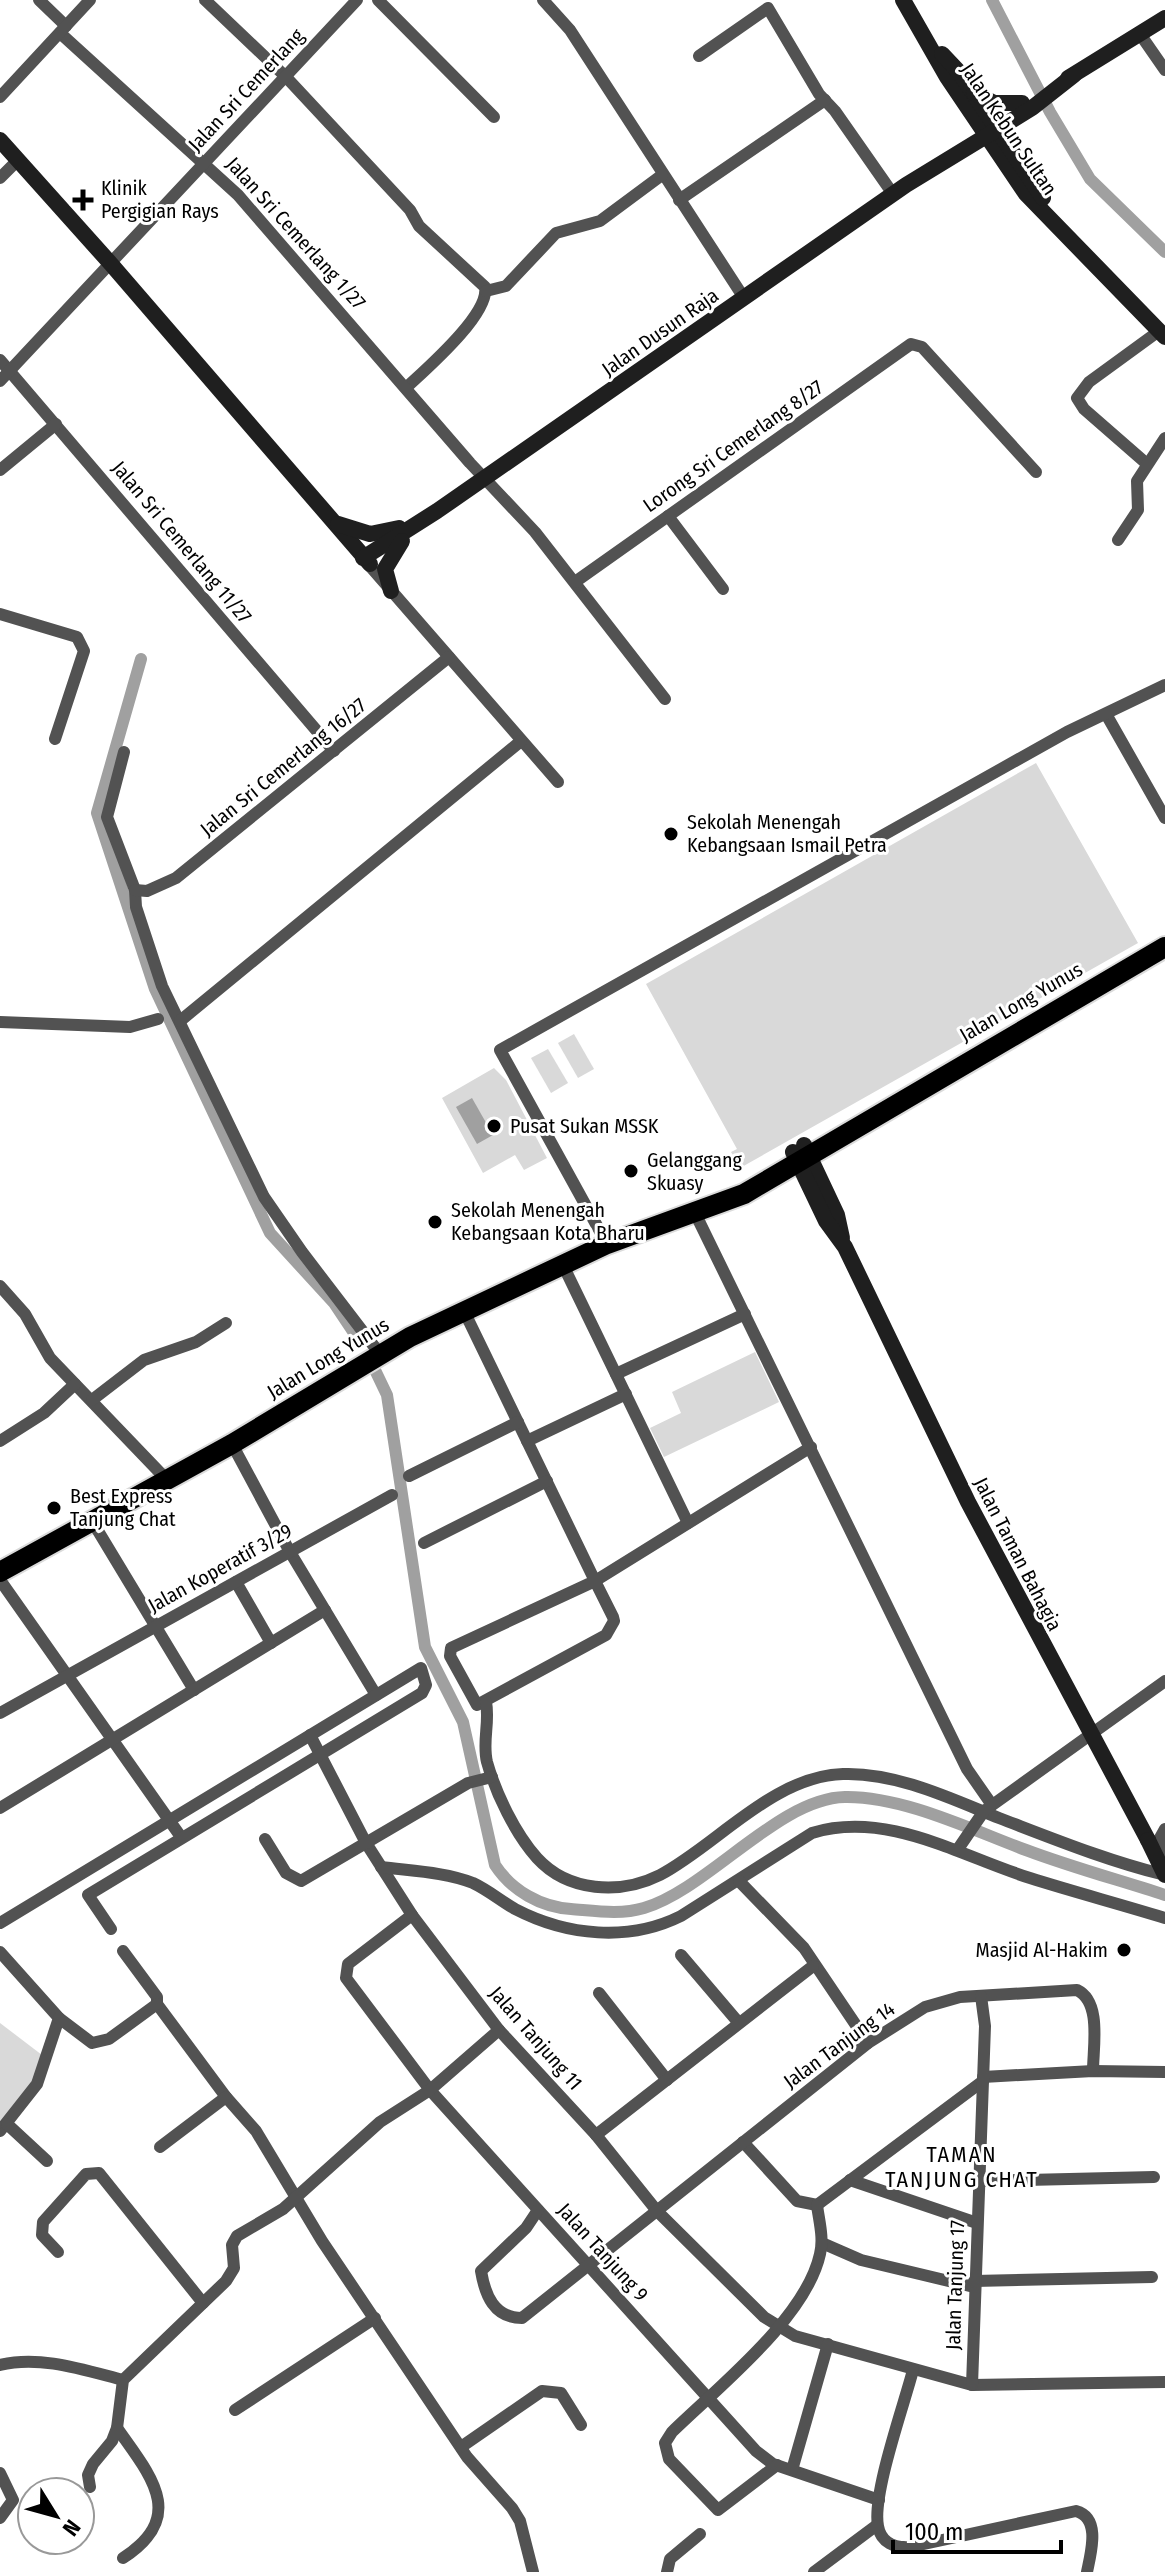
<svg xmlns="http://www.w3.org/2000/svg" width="1165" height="2572" font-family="'Fira Sans Condensed',sans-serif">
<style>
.green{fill:#d9d9d9}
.water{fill:#a0a0a0}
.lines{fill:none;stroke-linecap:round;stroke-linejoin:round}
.canal{stroke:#a0a0a0;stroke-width:12}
.primary-casing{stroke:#dbdbdb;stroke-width:24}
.street{stroke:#525252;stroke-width:12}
.secondary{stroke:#1f1f1f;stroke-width:16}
.primary{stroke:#000;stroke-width:20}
.secondary-bridge{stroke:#1f1f1f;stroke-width:16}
.poi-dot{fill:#000;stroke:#fff;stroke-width:3}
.labels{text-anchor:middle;stroke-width:6;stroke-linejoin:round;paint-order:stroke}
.street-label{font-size:20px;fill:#000;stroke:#fff}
.poi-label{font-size:20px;fill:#000;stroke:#fff;text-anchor:start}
.neighbourhood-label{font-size:22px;letter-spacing:2px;fill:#000;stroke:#fff}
</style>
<rect width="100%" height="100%" fill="#fff"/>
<g class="green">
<path d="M1036,763L1138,943L740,1168L731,1152L737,1149L646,984Z"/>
<path d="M574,1034L594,1069L578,1078L558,1043Z"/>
<path d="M548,1049L568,1083L551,1093L531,1058Z"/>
<path d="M494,1068L506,1080L547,1158L524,1170L515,1155L483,1173L442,1098Z"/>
<path d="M755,1352L779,1402L664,1457L650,1428L681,1413L672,1392Z"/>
<path d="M0,2023L42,2055L34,2083L0,2124Z"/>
</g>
<path class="water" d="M472,1098L493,1135L477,1144L456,1107Z"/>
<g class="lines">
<g class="canal">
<path d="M992,0L1050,112L1090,179L1165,252"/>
<path d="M141,659L97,813L155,989L270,1233L334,1303L360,1342"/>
<path d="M375,1370L387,1395L425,1647L463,1722L495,1865C512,1891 541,1907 571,1909C596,1911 621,1915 644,1908C708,1889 779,1798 845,1797C903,1796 972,1830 1026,1850C1071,1867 1119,1880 1165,1895"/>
</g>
<g class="primary-casing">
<path id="primary" d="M0,1572L232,1444L410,1337L607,1244L744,1194L1165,947"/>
</g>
<g class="street">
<path d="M39,0L66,26"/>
<path d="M205,0L286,77L410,210L419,226L485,287C490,314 426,369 407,387"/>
<path d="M378,0L494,117"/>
<path d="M543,0L570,30L744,298"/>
<path d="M60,33L238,195L470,463L535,532L665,699"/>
<path d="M1140,34L1165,70"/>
<path d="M699,56L768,8L819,94L835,111L893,194"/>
<path d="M0,97L90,0"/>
<path d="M0,178L18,160"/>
<path d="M679,200L825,100"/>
<path d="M486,291L506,286L556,233L600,221L662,175"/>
<path d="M0,360L334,751"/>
<path d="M0,381L357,0"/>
<path d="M1147,464L1084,409L1077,398L1089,382L1159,331"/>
<path d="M0,470L56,424"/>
<path d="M668,516L723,589"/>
<path d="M1118,540L1138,510L1137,481L1165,438"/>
<path d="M369,565L558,782"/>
<path d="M575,582L911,344L922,347L1036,472"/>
<path d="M0,614L77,637L84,651L55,739"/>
<path d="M1106,714L1165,818"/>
<path d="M124,752L107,817L135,890L136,907L162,986L264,1197L302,1252L380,1354"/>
<path d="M135,890L147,891L176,878L449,657"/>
<path d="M180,1021L521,741"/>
<path d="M0,1022L130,1027L158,1019"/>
<path d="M694,1211L967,1769L992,1805"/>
<path d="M607,1244L500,1050L1067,732L1165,685"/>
<path d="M562,1263L688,1523"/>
<path d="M0,1286L25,1314L50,1358L167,1480"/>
<path d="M464,1311L595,1581L613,1617L614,1621L606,1635L477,1705L450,1656L451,1648L595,1581L811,1447"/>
<path d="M616,1374L745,1314"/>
<path d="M92,1400L144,1360L196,1342L226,1323"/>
<path d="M0,1441L44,1413L75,1384"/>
<path d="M527,1441L626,1394"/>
<path d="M232,1444L290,1552L376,1695"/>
<path d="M409,1476L518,1422"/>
<path d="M92,1521L194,1690"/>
<path d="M424,1543L547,1481"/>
<path d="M0,1580L181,1837"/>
<path d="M236,1582L271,1643"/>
<path d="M486,1702C490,1722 482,1742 487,1762C496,1794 515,1833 537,1858C568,1892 620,1895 660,1875C717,1845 773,1776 843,1774C896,1772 952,1799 999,1818C1054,1839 1108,1861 1165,1875"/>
<path d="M0,1713L392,1495"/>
<path d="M310,1735L366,1843L412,1915L499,2030L596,2135L657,2211L764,2317L795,2336L972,2385L1165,2382"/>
<path d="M0,1808L325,1610"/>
<path d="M1165,1829L1160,1838L1165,1851"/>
<path d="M265,1839L286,1873L301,1881L468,1783L492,1777"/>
<path d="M958,1849L984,1811L1165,1681"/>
<path d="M381,1867C411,1871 445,1872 473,1883C488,1890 501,1901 515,1909C567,1936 629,1942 681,1916L812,1833C887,1810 960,1856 1030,1878C1074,1892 1120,1904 1165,1918"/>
<path d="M739,1881L804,1948L868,2043"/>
<path d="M412,1915L348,1964L346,1978L430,2090L756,2451L773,2464L879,2500"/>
<path d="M0,1923L421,1668L426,1685L422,1693L88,1895L111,1929"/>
<path d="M123,1951L157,1997V2004L226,2097L256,2131L322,2241L467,2457L512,2508L520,2521L533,2572"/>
<path d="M0,1952L59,2018L37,2084L0,2131"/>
<path d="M681,1955L738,2022"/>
<path d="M599,1993L667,2080"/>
<path d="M59,2018L92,2043L109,2039L157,2004"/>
<path d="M983,2077L1093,2071L1165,2072"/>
<path d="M7,2124L47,2161"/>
<path d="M596,2135L813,1966"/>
<path d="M743,2142L797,2201L817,2205"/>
<path d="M160,2147L226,2097"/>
<path d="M850,2180L977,2223"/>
<path d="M979,2181L1154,2177"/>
<path d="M817,2205L983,2081"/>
<path d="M538,2210L526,2228L481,2271C485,2295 494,2318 522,2318L868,2043L925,2007L960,1997L1077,1990C1102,2002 1093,2047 1093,2071"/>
<path d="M822,2243L861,2260L974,2287"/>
<path d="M58,2252L42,2235L43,2222L86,2174L99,2173L203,2303"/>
<path d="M974,2281L1152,2277"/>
<path d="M0,2365C40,2355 84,2370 123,2380"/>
<path d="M913,2370C904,2405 872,2494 878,2526C881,2543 895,2548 910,2547L1076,2511C1101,2518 1091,2552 1087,2572"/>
<path d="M972,2385L985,2026L981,1996"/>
<path d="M235,2410L375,2318"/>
<path d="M117,2428C150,2475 188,2516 123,2558"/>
<path d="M461,2447L542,2391L561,2393L581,2425"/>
<path d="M777,2465L718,2510L669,2459L665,2443L672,2432C718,2387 806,2318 820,2254C824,2238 819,2221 817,2205"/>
<path d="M792,2470L828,2344"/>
<path d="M0,2473L13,2500L0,2518"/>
<path d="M90,2487L88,2475L93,2464L112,2441L117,2428L123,2380L226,2281L234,2268L232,2245L237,2236L283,2209L380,2122L430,2090L499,2030"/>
<path d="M667,2572L670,2559L700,2534"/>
<path d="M814,2572L877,2525"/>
</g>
<g class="secondary">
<path d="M903,0L947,77L1026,194L1165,337"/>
<path d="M942,54L959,72L1043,198"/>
<path d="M1068,78L1165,18"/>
<path d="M974,93L994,103H1022"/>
<path d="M0,140L111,264L370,564"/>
<path d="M338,524L370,534L399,528"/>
<path d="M363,558L437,511L906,185L1032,108L1074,75"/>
<path d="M391,591L385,569L402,541"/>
<path d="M804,1145L837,1215L842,1238"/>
<path d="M793,1152L826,1221L845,1247L968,1502L1148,1840"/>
</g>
<use href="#primary" class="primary"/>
<path class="secondary-bridge" d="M1148,1840L1165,1875"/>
</g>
<g class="poi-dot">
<path d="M79 188h8v8h8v8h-8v8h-8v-8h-8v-8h8z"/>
<circle cx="671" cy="834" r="8"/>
<circle cx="494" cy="1126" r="8"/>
<circle cx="631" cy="1171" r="8"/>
<circle cx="435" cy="1222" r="8"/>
<circle cx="54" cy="1508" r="8"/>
<circle cx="1124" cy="1950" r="8"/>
</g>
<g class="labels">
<g class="street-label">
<text transform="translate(246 90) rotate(-47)" y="7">Jalan Sri Cemerlang</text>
<text transform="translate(1009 129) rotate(56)" y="7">Jalan Kebun Sultan</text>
<text transform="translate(296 233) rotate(48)" y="7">Jalan Sri Cemerlang 1/27</text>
<text transform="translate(660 332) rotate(-35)" y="7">Jalan Dusun Raja</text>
<text transform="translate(733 446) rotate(-35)" y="7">Lorong Sri Cemerlang 8/27</text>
<text transform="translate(182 542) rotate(50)" y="7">Jalan Sri Cemerlang 11/27</text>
<text transform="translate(283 767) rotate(-39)" y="7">Jalan Sri Cemerlang 16/27</text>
<text transform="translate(1021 1002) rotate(-30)" y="7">Jalan Long Yunus</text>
<text transform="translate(328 1358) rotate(-31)" y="7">Jalan Long Yunus</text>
<text transform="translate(1018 1554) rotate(63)" y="7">Jalan Taman Bahagia</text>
<text transform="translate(220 1568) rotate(-29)" y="7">Jalan Koperatif 3/29</text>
<text transform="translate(536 2038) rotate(49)" y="7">Jalan Tanjung 11</text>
<text transform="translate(839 2045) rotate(-36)" y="7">Jalan Tanjung 14</text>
<text transform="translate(603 2252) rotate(48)" y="7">Jalan Tanjung 9</text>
<text transform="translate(955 2285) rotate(-88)" y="7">Jalan Tanjung 17</text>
</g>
<g class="poi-label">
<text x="101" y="195">Klinik<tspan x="101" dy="23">Pergigian Rays</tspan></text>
<text x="687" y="829">Sekolah Menengah<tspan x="687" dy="23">Kebangsaan Ismail Petra</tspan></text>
<text x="510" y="1133">Pusat Sukan MSSK</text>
<text x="647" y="1167">Gelanggang<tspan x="647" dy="23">Skuasy</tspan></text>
<text x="451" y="1217">Sekolah Menengah<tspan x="451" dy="23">Kebangsaan Kota Bharu</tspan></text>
<text x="70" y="1503">Best Express<tspan x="70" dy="23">Tanjung Chat</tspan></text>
<text x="1108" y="1957" text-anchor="end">Masjid Al-Hakim</text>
</g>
<g class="neighbourhood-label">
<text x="962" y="2162">TAMAN<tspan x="962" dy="25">TANJUNG CHAT</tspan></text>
</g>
</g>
<g transform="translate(56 2516) rotate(127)"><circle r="38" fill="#ffffff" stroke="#999999" stroke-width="2"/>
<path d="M0-6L14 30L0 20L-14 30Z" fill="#000000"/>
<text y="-12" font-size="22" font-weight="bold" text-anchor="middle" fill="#000000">N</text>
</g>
<path d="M893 2540v12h168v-12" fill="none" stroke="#000000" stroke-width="4"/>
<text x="905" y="2540" font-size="24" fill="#000000" stroke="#ffffff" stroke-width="6" paint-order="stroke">100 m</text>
</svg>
